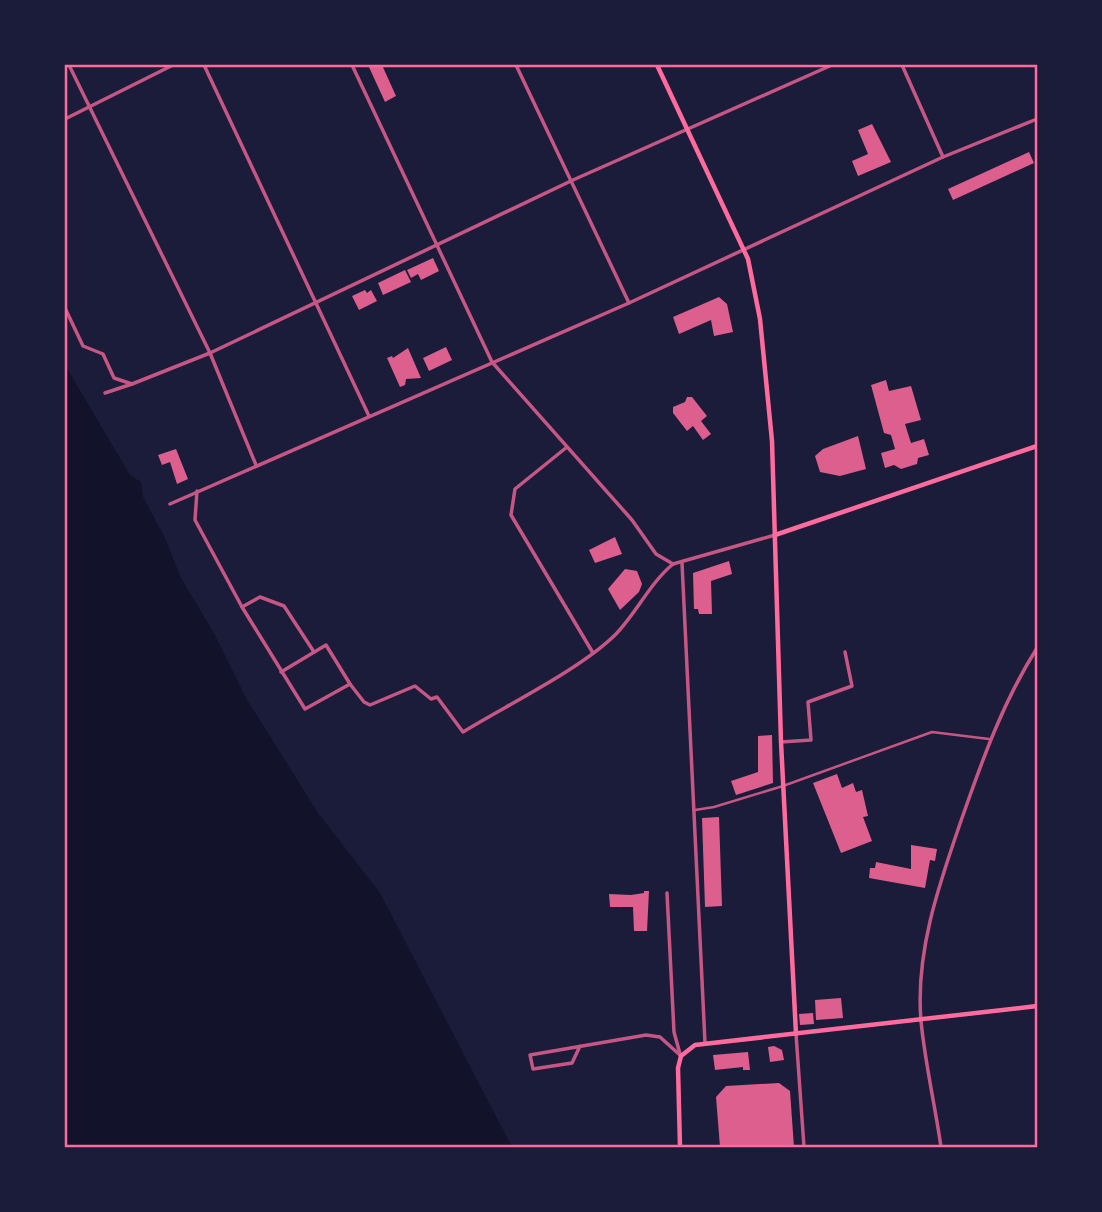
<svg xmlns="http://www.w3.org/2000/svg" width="1102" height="1212" font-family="Manrope,sans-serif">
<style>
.water{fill:#12122b}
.building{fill:#dd5f8e}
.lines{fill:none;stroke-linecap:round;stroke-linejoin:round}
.pedestrian{stroke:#c65784;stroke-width:2.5}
.minor{stroke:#c65784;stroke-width:3.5}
.secondary{stroke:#ff6b9d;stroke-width:4.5}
.neatline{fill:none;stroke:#ff6b9d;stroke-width:2.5}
</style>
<rect width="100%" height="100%" fill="#1b1b3a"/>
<path class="water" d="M65,365L130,475L141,482L143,497L164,536L181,578L215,635L246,698L318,813L380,893L512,1147H65Z"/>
<g class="building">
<path d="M368,65H382L396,96L385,102Z"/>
<path d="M872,124L891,162L858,176L852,161L868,154L858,130Z"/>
<path d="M1029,152L1034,163L953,200L948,189Z"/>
<path d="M433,258L439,271L421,280L418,274L411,278L407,270Z"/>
<path d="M405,270L411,282L383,295L378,283Z"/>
<path d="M365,290L367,293L371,290L377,301L359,310L352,296Z"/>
<path d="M719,297L727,304L733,332L714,336L711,320L679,334L673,317Z"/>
<path d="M446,347L452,360L429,371L423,358Z"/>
<path d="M408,348L421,378L406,379L405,385L400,387L387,358L392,356L393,358Z"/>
<path d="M886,380L889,391L911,386L921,420L905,424L911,443L924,439L929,455L918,458L917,464L901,469L894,465L885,468L881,453L895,449L891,435L884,433L871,385Z"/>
<path d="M687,397H692L707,416L701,421L711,434L703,440L693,426L687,431L673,413V407L685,402Z"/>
<path d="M858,436L866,469L840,476L820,472L815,456L823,449Z"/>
<path d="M176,449L188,479L177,484L170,462L162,465L158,455Z"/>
<path d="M615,537L622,554L595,563L589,550Z"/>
<path d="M729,561L732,574L711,581L712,614H699L698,609H694L693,573Z"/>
<path d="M625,569L637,571L642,584L639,592L620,610L608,589Z"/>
<path d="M772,735L773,783L736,795L731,781L758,772V736Z"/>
<path d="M837,774L842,788L853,783L856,792L862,790L868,816L863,817L872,841L841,853L813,783Z"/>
<path d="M719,817L722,906L705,907L702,818Z"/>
<path d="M911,845L937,849L935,861L930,860L925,888L869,878L870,868H875L876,862L911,869Z"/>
<path d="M644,891H649L647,931H634L633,907H610L609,894L631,895L644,893Z"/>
<path d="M841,998L843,1018L816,1020L815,1000Z"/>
<path d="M813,1013L814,1024L800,1025L799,1014Z"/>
<path d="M774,1046L782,1050L784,1060L770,1062L768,1047Z"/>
<path d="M748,1052L750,1070H743V1067L715,1070L713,1055Z"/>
<path d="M779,1083L790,1091L794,1147H720L716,1097L726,1086Z"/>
</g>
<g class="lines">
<path class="pedestrian" d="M695,810L714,807L783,786L932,732L989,739"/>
<g class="minor">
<path d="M69,65L210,353L256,465"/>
<path d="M204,65L369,416"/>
<path d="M352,65L492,362L632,520L656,554L673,564"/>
<path d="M516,65L629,303"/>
<path d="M902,65L943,157"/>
<path d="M65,119L173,65"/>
<path d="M65,308L83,346L103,354L114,378L132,384L105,393"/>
<path d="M132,384L210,353L573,180L832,65"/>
<path d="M567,447L515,489L511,515L593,653"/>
<path d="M197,491L195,520L242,607L305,709L350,684L364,702L370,705L415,686L431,699L437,697L463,732C507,705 581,669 616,634C637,612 650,583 673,564L775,535"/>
<path d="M170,504L629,303L943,157L1037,119"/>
<path d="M682,563L705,1043"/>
<path d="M242,607L260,597L284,606L314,652"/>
<path d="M281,672L326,645L350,684"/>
<path d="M781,742L811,740L808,702L852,686L845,652"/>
<path d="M667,893L674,1032L680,1054"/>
<path d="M796,1034L804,1147"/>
<path d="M580,1046L572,1063L533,1069L530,1055L646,1035L660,1037L681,1056"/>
<path d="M941,1147C935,1105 925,1063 921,1021C915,951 940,882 962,818C983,758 1003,702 1037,648"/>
</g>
<g class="secondary">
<path d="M657,65L748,259L760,319L772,441L781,742L796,1034"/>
<path d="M775,535L1037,446"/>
<path d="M680,1147L678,1068L681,1056L695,1045L1037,1006"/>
</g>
</g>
<rect width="1102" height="1212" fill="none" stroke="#1b1b3a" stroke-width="133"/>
<rect x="66" y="66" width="970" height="1080" class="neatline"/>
</svg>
